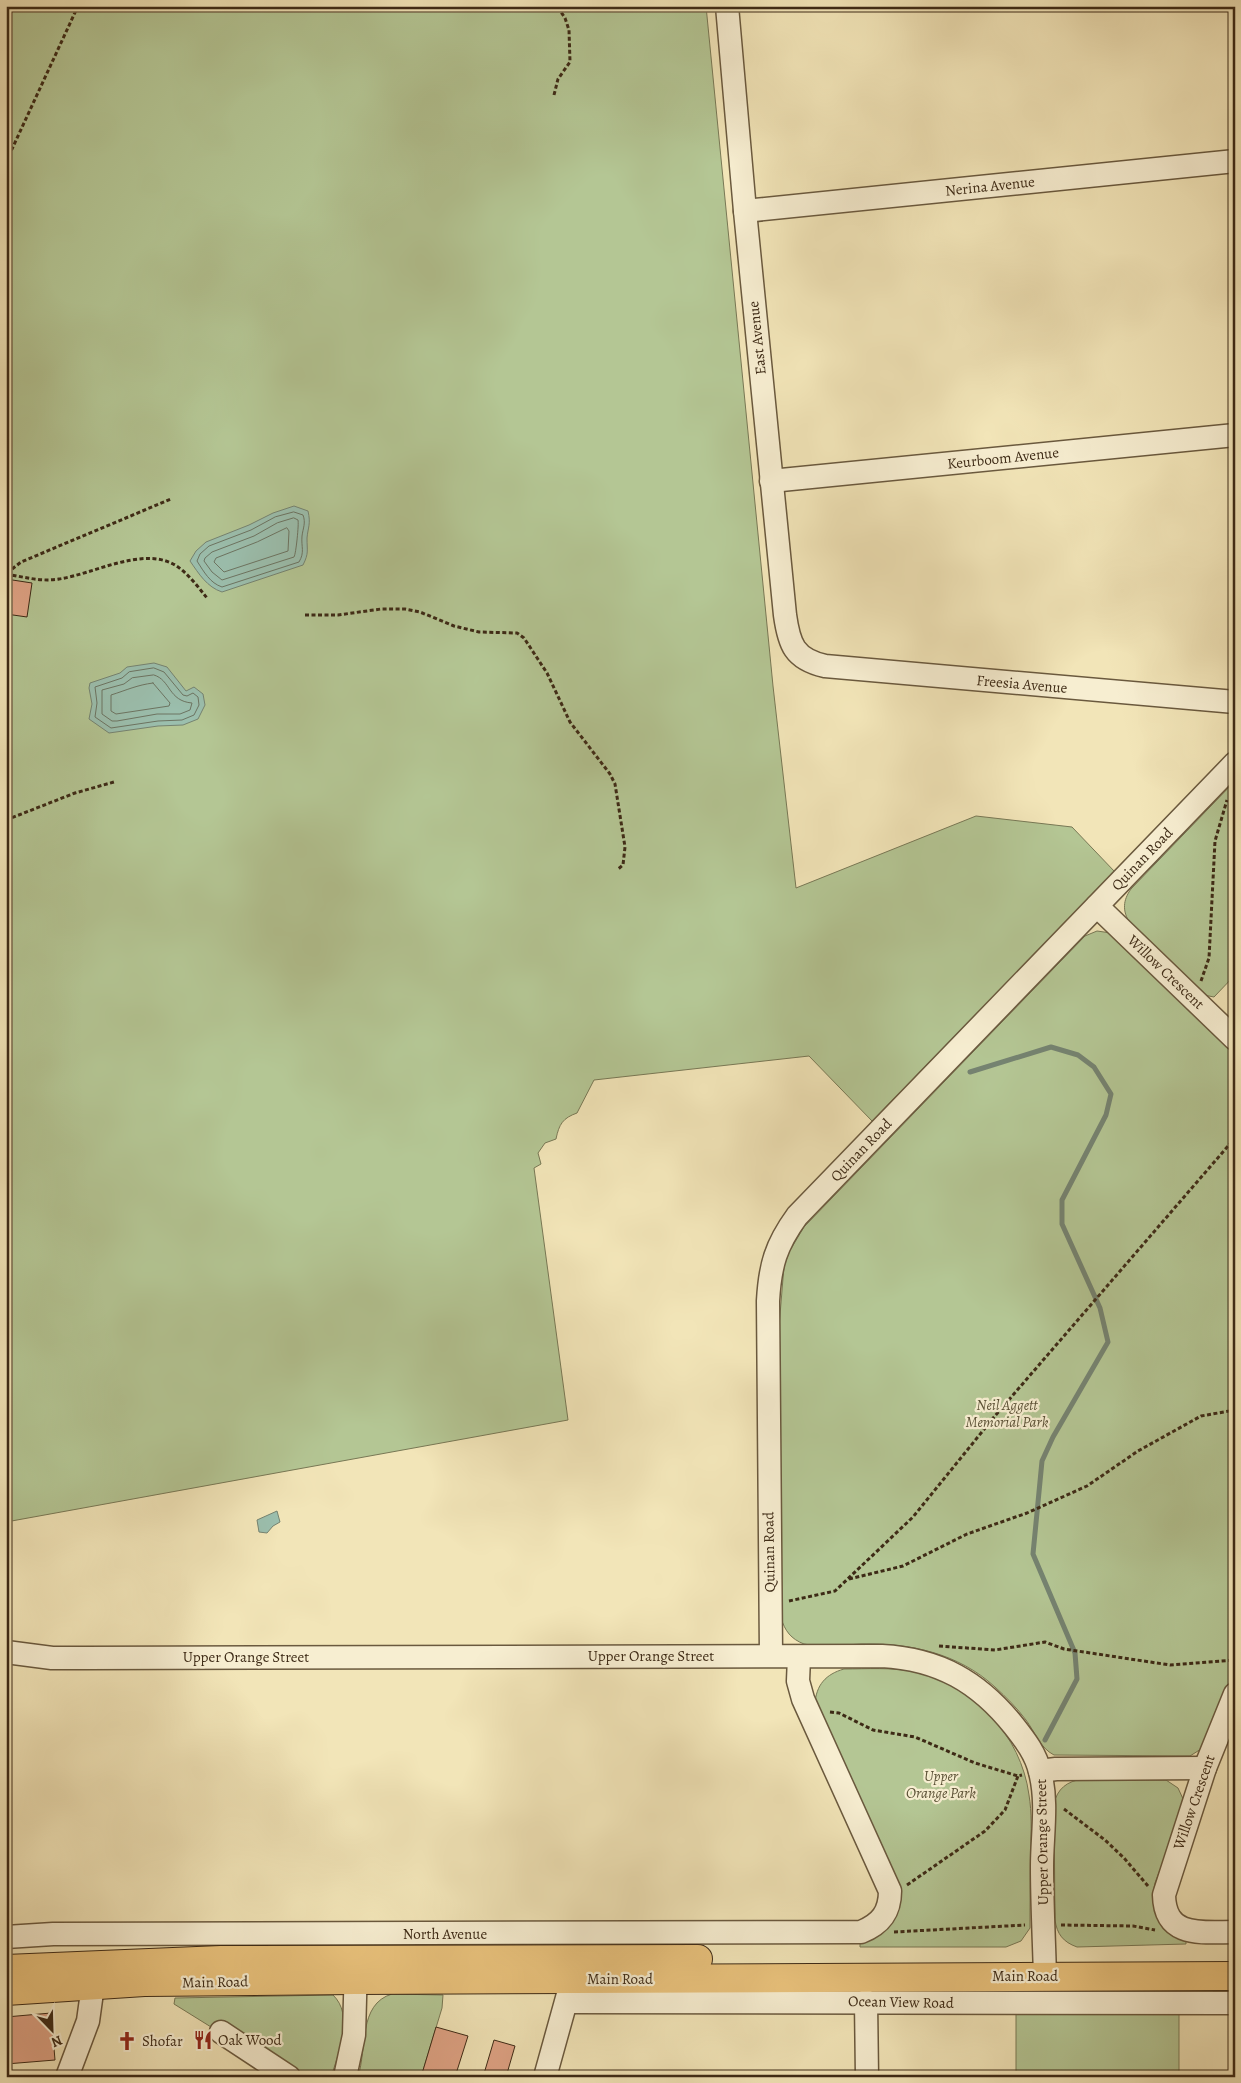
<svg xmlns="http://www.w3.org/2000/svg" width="1241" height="2083" font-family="Alegreya,serif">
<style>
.green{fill:#b4c694;stroke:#787855}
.water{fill:#9bbfae;stroke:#758371}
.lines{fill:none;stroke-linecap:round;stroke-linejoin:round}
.shore{stroke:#6c7462;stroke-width:1}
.stream{stroke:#758371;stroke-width:5}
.building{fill:#dfa385;stroke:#3d2a16}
.minor-casing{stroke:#6a593e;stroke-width:25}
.major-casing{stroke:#3d2a16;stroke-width:30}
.path{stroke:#3d2a16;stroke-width:3;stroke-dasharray:4 2.5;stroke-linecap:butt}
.minor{stroke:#f7eed1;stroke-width:22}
.major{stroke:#e9c27c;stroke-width:28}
.labels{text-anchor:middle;stroke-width:4.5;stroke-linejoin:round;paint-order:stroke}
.street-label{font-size:15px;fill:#3d2a16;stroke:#f7eed1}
.park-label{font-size:15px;font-style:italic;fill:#5b5136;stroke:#f7eed1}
.poi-label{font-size:15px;fill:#3d2a16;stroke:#f7eed1;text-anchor:start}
</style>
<rect width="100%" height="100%" fill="#f2e5b8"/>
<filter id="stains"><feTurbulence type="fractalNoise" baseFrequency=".004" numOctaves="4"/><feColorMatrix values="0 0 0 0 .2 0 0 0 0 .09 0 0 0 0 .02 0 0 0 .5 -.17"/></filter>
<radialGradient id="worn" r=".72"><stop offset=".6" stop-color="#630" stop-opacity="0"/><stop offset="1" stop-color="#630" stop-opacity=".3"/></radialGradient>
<g class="green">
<path d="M6,6H706L773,686L796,888L976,816L1072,827L1115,872L872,1121L809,1056L594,1080L577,1113C563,1118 559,1124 556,1139L545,1143L538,1153L541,1164L534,1168L568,1420L6,1522Z"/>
<path d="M1235,781V975L1214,997L1204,995L1130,923C1122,911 1123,900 1131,889Z"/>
<path d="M1097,931L1111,933L1117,937L1235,1052V1666L1222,1704L1201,1749L1190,1756L1054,1755C1040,1748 1035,1732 1026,1720C1017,1708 1006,1697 995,1687C958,1653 910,1643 861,1644C843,1645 823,1648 804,1644C791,1639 785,1631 781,1618L777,1352L784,1266L789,1252L804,1227L1085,936Z"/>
<path d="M844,1669C867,1669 892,1667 916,1672C974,1686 1021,1735 1029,1795C1032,1813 1031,1831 1031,1848C1030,1875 1030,1901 1030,1928L1021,1941L1006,1947H860V1941L892,1921L815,1704C816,1685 826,1674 844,1669Z"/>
<path d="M1083,1779L1166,1780L1178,1788L1184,1801L1181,1814L1155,1883L1153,1893L1186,1940V1944L1077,1947C1063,1942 1057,1934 1055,1920L1054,1804C1057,1789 1067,1781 1083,1779Z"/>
<path d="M392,1994L443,1995L442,2008L421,2077H358C367,2049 358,2004 392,1994Z"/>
<path d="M333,1995C354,2015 339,2052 331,2077H302L214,2023L211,2027L174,2004L175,1998Z"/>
<path d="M1179,2011V2077H1016V2012Z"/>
</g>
<g class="water">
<path d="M294,506L308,511C311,524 308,527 307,538C307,551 309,553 303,565L222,592C207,587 199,574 190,561L196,551L206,542L249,525L273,513Z"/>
<path d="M154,663L167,667L186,691L194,687L203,694L205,705L198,719L183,725L158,726L109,733L89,719L92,704L89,688L90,683L120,673L127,667Z"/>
<path d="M277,1511L280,1522L273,1526L267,1533L259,1532L257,1520Z"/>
</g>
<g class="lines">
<g class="shore">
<path d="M294,512L303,515C306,523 303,528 302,536C301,547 305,552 299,562L222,587C210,583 204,572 197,561L200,554L209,546L251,530L275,517Z"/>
<path d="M294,518L298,520C299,524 296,554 294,557L222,580L212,572L204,561L205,558L212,552L254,536L277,523Z"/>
<path d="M287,528L289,531L288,551L224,572L214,562L216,558L257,542Z"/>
<path d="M154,668L164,672L183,695L187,696L193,693L198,697L199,705L194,715L182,720L158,721L111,728L95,717L97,703L95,687L122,678L129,672Z"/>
<path d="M154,675C171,680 168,701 192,703L190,710L180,714H157L117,721H112L102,714V690L124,684L132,678Z"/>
<path d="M153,683L170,703L169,706L116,714L111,711V695C127,690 137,685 153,683Z"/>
</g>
<path class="stream" d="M970,1072L1051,1047L1078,1055L1094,1067L1111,1094L1106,1115L1062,1200V1224L1100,1308L1108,1342L1053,1437L1042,1461L1033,1554L1075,1653L1077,1679L1045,1740"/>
</g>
<g class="building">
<path d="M6,579L32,583L27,617L6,614Z"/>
<path d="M51,2013L55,2060L6,2064V2017Z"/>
<path d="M436,2027L468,2036L455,2077H421Z"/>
<path d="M494,2040L515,2046L506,2077H483Z"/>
</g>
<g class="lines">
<g class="minor-casing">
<g id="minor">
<path d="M727,6L745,211L785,615C789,644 794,659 825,666L1235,702"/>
<path d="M745,211L1235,161"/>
<path d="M771,481L1235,435"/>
<path d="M1097,906L1235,1039"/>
<path d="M6,1652L52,1658H85L882,1656C939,1659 979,1682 1014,1726C1025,1740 1036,1754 1040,1772C1048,1802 1042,1836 1042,1866C1042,1903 1044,1940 1045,1976"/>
<path d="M771,1655L768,1301C770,1265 776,1245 797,1216L1235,763"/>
<path d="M1235,1694L1205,1768L1164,1895C1165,1939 1203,1932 1235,1932"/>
<path d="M1040,1771L1056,1769L1205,1768"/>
<path d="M6,1937L53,1934L861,1932C881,1924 890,1912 890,1891L803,1699L798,1681L799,1657"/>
<path d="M866,2001L867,2077"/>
<path d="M567,2002L1235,2003"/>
<path d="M221,2032L289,2077"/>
<path d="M67,2077L88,2021L93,1985"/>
<path d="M345,2077L354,2035L356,1963"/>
<path d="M545,2077L570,1987"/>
</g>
</g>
<g class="major-casing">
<g id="major">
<path d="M6,1969L221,1960L698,1959"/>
<path d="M6,1991L144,1982L356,1980L1235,1976"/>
</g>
</g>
<g class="path">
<path d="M554,95L558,79L570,62L569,30L565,18L557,6"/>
<path d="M6,162L78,6"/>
<path d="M7,573L21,562L171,499"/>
<path d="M6,574C24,577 41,582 59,579C94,574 142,546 175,565C188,573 198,587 207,598"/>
<path d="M305,615H338L381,609H405L420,612L454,626L479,632L517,633L524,638L547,673L570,722L610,774L615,784L625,847L623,865L617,870"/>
<path d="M6,820L75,793L114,782"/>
<path d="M1201,981L1209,958L1215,841L1227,800"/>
<path d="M849,1579L903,1566L967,1534L1027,1513L1087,1486L1138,1451L1201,1416L1235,1410"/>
<path d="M789,1601L835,1591L913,1517L994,1417L1235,1138"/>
<path d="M939,1646L995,1650L1045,1642L1064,1649L1170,1665L1235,1660"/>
<path d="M830,1712L839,1713L873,1730L915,1737L975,1763L1018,1776L1022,1775"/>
<path d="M1064,1809L1105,1840L1124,1858L1148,1886"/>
<path d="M907,1885L985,1831L1005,1810L1018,1776"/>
<path d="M1061,1925L1133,1926L1155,1930"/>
<path d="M894,1932L1025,1925"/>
</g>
<use href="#minor" class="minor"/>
<use href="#major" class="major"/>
</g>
<defs>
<g id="restaurant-bare" transform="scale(1.5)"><path d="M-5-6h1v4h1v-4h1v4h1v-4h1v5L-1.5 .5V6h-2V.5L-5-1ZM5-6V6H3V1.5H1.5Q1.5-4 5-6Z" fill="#8f2418" stroke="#f7eed1" stroke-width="2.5" paint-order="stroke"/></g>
<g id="church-bare" transform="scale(1.5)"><path d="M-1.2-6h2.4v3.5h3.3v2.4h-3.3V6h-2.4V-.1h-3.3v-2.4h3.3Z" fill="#8f2418" stroke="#f7eed1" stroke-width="2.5" paint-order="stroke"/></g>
</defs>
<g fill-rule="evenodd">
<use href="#restaurant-bare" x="203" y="2040"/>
<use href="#church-bare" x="127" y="2041"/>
</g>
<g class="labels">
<g class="street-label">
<text transform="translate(990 186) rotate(-6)" y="5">Nerina Avenue</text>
<text transform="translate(757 338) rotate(-96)" y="5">East Avenue</text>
<text transform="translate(1003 458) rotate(-6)" y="5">Keurboom Avenue</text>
<text transform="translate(1022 684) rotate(5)" y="5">Freesia Avenue</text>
<text transform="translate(1142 859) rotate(-46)" y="5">Quinan Road</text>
<text transform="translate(1166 972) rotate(44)" y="5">Willow Crescent</text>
<text transform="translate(861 1150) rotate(-46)" y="5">Quinan Road</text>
<text transform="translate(769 1552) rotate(-91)" y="5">Quinan Road</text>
<text x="651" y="1661">Upper Orange Street</text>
<text x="246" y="1662">Upper Orange Street</text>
<text transform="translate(1194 1802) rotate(-71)" y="5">Willow Crescent</text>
<text transform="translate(1042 1842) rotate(-91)" y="5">Upper Orange Street</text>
<text x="445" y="1939">North Avenue</text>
<text x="1025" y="1981">Main Road</text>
<text x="620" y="1984">Main Road</text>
<text transform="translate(215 1982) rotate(-1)" y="5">Main Road</text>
<text transform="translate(901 2002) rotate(1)" y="5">Ocean View Road</text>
</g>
<g class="park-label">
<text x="1007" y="1410">Neil Aggett<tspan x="1007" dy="17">Memorial Park</tspan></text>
<text x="941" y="1781">Upper<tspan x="941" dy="17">Orange Park</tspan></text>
</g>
<g class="poi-label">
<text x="218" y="2045">Oak Wood</text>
<text x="142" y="2046">Shofar</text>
</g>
</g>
<rect width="1241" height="2083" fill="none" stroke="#f2e5b8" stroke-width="25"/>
<rect x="8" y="8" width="1226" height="2068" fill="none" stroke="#3d2a16" stroke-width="2.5"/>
<rect x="12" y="12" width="1216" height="2058" fill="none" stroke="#3d2a16"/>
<g transform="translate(52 2030) rotate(157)" stroke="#f7eed1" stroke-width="4" paint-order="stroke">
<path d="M0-4L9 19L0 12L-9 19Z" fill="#3d2a16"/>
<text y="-8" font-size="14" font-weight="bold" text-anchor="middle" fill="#3d2a16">N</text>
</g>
<rect width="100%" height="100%" filter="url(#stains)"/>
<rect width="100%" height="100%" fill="url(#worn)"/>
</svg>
